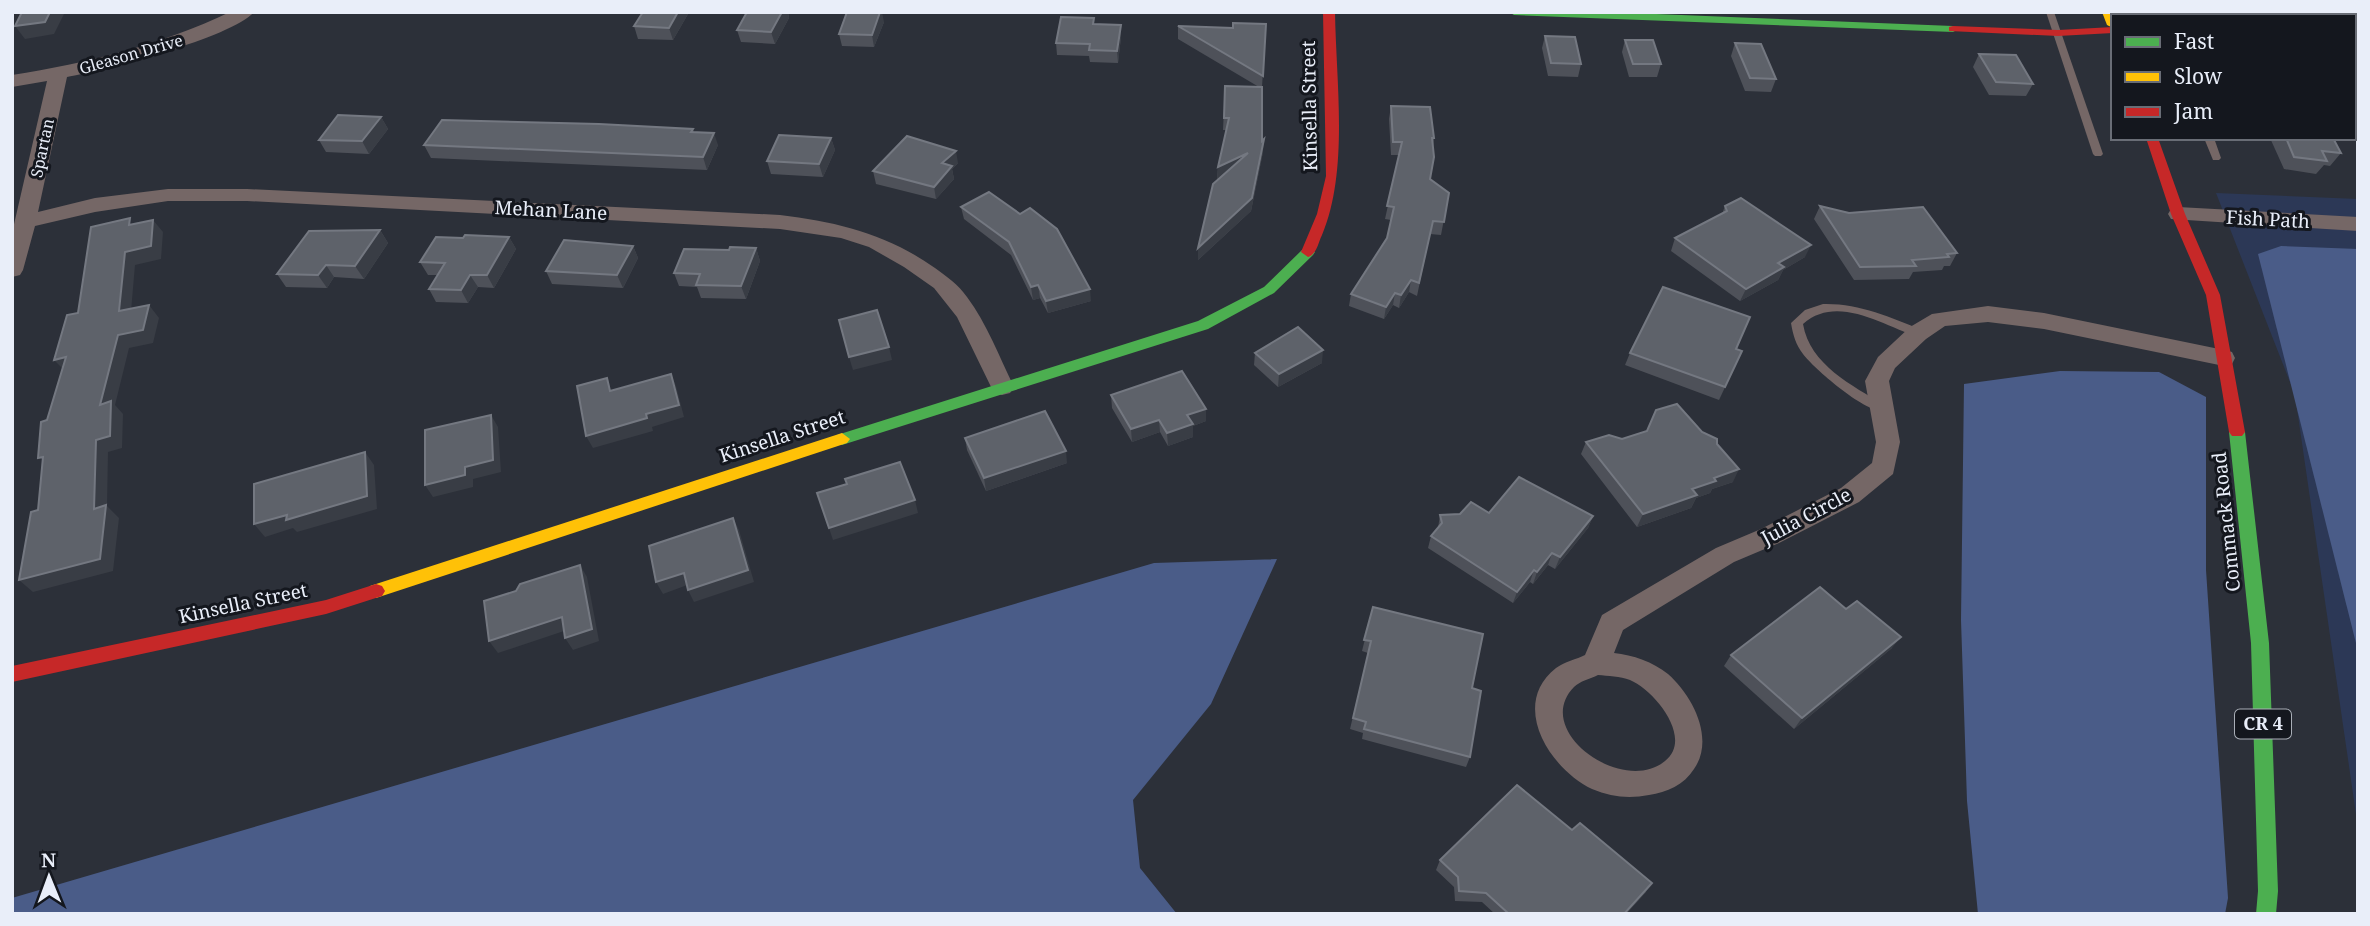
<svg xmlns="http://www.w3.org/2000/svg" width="2370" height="926" font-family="'Noto Serif',serif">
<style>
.green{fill:#2c3856}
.forest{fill:#4a5c88}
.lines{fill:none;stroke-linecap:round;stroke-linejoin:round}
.lane{fill:#756766;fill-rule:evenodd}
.street{fill:#756766;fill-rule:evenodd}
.fast{fill:#4caf50;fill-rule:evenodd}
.slow{fill:#ffc107;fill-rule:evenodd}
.jam{fill:#c62828;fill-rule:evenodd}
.wall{fill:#4e5159}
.shaded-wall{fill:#393d45}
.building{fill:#5e626a;stroke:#747881;stroke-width:2}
.labels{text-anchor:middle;stroke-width:6;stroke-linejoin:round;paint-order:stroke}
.far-street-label{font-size:16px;fill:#e9eef9;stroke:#14171e}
.shield{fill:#14171e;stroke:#a9aeb7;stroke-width:2}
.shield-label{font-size:18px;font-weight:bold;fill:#e9eef9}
.street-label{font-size:19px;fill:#e9eef9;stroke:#14171e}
</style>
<rect width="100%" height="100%" fill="#2c3039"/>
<path class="green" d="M2216,193L2358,199V828L2295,395Z"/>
<g class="forest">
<path d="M2281,246L2358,249V651L2258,254Z"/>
<path d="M2060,371L2159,372L2206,397V570L2228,898L2225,914H1978L1967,801L1961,620L1964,384Z"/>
<path d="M1277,559L1211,704L1133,800L1140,868L1177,914H12V898L1154,563Z"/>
</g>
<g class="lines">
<g class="lane">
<path d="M2046,12H2054L2103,154L2101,156H2095L2093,154Z"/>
<path d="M2155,12H2163L2165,16H2157Z"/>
<path d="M2204,138H2214L2221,158L2219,160H2213Z"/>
<path d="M1823,304C1858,303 1890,317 1922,330L1924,333L1918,337C1882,325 1837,294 1803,324C1810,365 1852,385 1884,405L1886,408L1884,411C1867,414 1814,369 1803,354C1796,345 1793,335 1791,323L1805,310Z"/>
</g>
<g class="street">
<path d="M230,12H254C231,38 104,70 67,77L38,212L95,198L168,189H247L780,215C838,222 887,234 935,268C947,277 958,284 967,297C987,324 999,356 1014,387L1010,393L1002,395L994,393L957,317L934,288L904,267L869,247L841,238L780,229L247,201H168L95,212L35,226L23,270L20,275L12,277V233L47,81L12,87V75C88,63 161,45 230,12Z"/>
<path d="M2354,41L2358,42V52L2354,51Z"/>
<path d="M2178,207L2358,217V231L2171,219L2168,214L2171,209Z"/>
<path d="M1988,306L2044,313L2224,350L2232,352L2235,358L2232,364L2224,366L2044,329L1988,322L1945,326L1926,339L1895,368L1889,381L1900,442L1893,474L1859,502L1779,543L1734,562L1623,630L1614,653C1633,655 1653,662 1668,674C1693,696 1715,739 1694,769C1684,785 1667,792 1649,795C1629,799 1611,797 1592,789C1550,769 1509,705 1556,668C1564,662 1577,659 1585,655L1602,615L1716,548L1761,529L1841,488L1872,463L1876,442L1865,381L1878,357L1910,327L1932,314ZM1598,675C1608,676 1620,676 1630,680C1654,690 1694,738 1665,761C1623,796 1531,731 1574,687C1580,681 1590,679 1598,675Z"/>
</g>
<g class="fast">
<path d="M1509,12H1607L1953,26L1959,29L1953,32L1514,15Z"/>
<path d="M1308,247L1315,252L1313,255L1274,293L1208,329L842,445L834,439L837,435L1198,321L1264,287L1303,249Z"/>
<path d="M2237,426L2245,432L2269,643L2278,891L2276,914H2256L2258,891L2251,643L2229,432Z"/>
</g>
<g class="slow">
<path d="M2102,12H2114L2113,28L2107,25Z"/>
<path d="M842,433L850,439L847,443L376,598L370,596L367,591L370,586L376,584Z"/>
</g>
<g class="jam">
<path d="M1323,12H1335C1336,82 1349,171 1322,235C1318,243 1317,254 1308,257L1301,252L1317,214L1326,176Z"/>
<path d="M1953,26L2058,30L2113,27V33L2058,36L1949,31V27Z"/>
<path d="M2146,138H2158L2185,214L2220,295L2245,432L2242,436H2232L2229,432L2206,295L2171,214Z"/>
<path d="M376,584L382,586L385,591L382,596L326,614L12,682V666L326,600Z"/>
</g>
</g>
<g class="wall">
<path d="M643,12H688V14L673,40L638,39L634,26Z"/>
<path d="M747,12H788L789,18L775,44L741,42L737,30Z"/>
<path d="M884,22L874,47L842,46L839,34Z"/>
<path d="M1095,24L1121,37L1118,63L1090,62L1089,56L1057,55L1056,43Z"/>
<path d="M1266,24L1262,87V141L1263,152L1251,211L1198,260L1220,178L1217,179L1218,167L1226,130H1223L1225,86L1259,87L1178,39V26L1233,28Z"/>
<path d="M1545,36L1581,64L1578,77L1548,76L1542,48Z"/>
<path d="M1625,40L1661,64L1657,77H1629L1622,52Z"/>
<path d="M1735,43L1776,79L1771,92L1745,91L1731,56Z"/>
<path d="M1979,54L2033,84L2026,96L1989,95L1973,67Z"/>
<path d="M1391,106L1434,138L1430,179L1449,193L1441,235L1430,234L1417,296L1409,292L1399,308L1393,305L1384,319L1349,306L1351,294L1387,238L1391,220L1385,219L1399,155H1391L1389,119Z"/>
<path d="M381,117L388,129L369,154L326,152L319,140Z"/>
<path d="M693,129L694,132L718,145L707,170L431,158L424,145Z"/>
<path d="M831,138L835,150L823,177L771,174L767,161Z"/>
<path d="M2270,138H2333L2341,153L2330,166L2324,165L2316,174L2284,169Z"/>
<path d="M958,163L952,169L954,179L936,199L876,184L873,171Z"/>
<path d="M1725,206L1805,257L1783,270L1778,280L1740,301L1671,251L1675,238L1722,214Z"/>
<path d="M1820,206L1957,253L1950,266H1944L1942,270L1913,272L1909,279L1854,280L1814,219Z"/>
<path d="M961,207L1091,301L1048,313L1040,298L1033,300L1011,255L964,219Z"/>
<path d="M380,230L388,243L364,279L334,277L327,288L286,287L277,274Z"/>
<path d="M509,237L516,249L494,288L478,287L468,303L436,302L429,289L438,275H428L420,262L463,238Z"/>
<path d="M633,246L638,258L623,288L552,284L546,271Z"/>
<path d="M756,248L760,261L746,299L701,298L697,287L679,286L674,273L729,250Z"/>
<path d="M1736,349L1742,351L1719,400L1625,365L1630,353Z"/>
<path d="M1255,353L1322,363L1278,387L1254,365Z"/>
<path d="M1111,395L1206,421L1193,426V437L1168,446L1160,432L1132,442L1112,408Z"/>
<path d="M1702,432L1717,444L1733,482L1712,489L1710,493L1696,498L1691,508L1637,527L1581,454L1586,442Z"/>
<path d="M965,438L1067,463L986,491L967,450Z"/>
<path d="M1489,513L1593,516L1588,528L1555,569L1548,565L1533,584L1530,582L1513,603L1428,548L1431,536L1438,528L1440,515Z"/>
<path d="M1373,607L1472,688L1470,757L1466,767L1362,739L1363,733L1350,729L1368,653L1362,651Z"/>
<path d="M1846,609L1892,648L1794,729L1724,666L1731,655Z"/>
<path d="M1440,860L1646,892L1626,914H1495L1482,902L1455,901L1454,887L1436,870Z"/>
</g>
<g class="shaded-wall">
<path d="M50,12H65L54,34L25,39L15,26Z"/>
<path d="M678,12H688V14L673,40L669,28Z"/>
<path d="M782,12H788L789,18L775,44L771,32Z"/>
<path d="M880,12H882L884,22L874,47L872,35Z"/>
<path d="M1121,25V37L1118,63L1117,51Z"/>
<path d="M381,117L388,129L369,154L362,141Z"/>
<path d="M714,133L718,145L707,170L703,157Z"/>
<path d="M831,138L835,150L823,177L819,164Z"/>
<path d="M1264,139L1263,152L1251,211L1198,260V248Z"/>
<path d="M956,151L958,163L952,169L954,179L936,199L934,187L942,163Z"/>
<path d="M1248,153L1247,166L1217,179L1218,167Z"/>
<path d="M153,220L163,232L161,259L135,265L130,323L119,311L125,252Z"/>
<path d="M380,230L388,243L364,279L355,266Z"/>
<path d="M509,237L516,249L494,288L487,275Z"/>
<path d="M1811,245L1805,257L1783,270L1778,280L1740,301L1746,289L1778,263Z"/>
<path d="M633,246L638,258L623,288L617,275Z"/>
<path d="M756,248L760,261L746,299L741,286Z"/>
<path d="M326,265L334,277L327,288L318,275Z"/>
<path d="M470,275L478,287L468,303L461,290Z"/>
<path d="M1411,280L1409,292L1399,308L1401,295Z"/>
<path d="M1038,285L1040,298L1033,300L1031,287Z"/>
<path d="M1090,289L1091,301L1048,313L1046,301Z"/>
<path d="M1395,293L1393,305L1384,319L1386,307Z"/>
<path d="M149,305L159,318L153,343L129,348L115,405L123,414L122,448L108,452L107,506L119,518L113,571L33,592L19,580L94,509L96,440L100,405L118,335Z"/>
<path d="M889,347L892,360L853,370L849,357Z"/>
<path d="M1323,350L1322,363L1278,387L1279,374Z"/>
<path d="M66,357V372L54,360Z"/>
<path d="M671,374L676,386L684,417L652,427L653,431L593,448L586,436L646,414Z"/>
<path d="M1206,409V421L1193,426V437L1168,446L1167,433L1187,415Z"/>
<path d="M491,415L498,427L501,472L473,479V487L433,497L425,485L465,467Z"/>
<path d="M1159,420L1160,432L1132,442L1131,429Z"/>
<path d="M1066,451L1067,463L986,491L984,478Z"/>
<path d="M365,452L374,465L377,509L297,532L293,528L265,537L254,524Z"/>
<path d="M1739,469L1733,482L1712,489L1710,493L1696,498L1691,508L1637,527L1643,514L1714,478Z"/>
<path d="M915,500L918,513L833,540L829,528Z"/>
<path d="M1593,516L1588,528L1555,569L1560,557Z"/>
<path d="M733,518L739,530L754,582L694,602L688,590Z"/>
<path d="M1552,553L1548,565L1533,584L1537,572Z"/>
<path d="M580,565L587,577L599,641L573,650L565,638Z"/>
<path d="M1534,570L1530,582L1513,603L1517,592Z"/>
<path d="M684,573L690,584L663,594L656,582Z"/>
<path d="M562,617L570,629L498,653L489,641Z"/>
<path d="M1901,637L1892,648L1794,729L1802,718Z"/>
<path d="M1652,883L1646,892L1626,914H1624Z"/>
</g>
<g class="building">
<path d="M22,12H50L45,22L15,26Z"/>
<path d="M643,12H678L669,28L634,26Z"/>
<path d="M747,12H782L771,32L737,30Z"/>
<path d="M847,12H880L872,35L839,34Z"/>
<path d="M1061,17L1094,18L1093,24L1121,25L1117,51L1089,50L1090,44L1056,43Z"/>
<path d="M1233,23L1266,24L1263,76L1178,26L1233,28Z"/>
<path d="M1545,36L1575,37L1581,64L1551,63Z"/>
<path d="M1625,40H1653L1661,64H1633Z"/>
<path d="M1735,43L1761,44L1776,79L1750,78Z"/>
<path d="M1979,54L2016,55L2033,84L1996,82Z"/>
<path d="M1225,86L1262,87V141L1264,139L1252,198L1198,248L1213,184L1248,153L1218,167L1229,118H1224Z"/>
<path d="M1391,106L1430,107L1434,138H1432L1434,157L1430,179L1449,193L1444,222L1433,221L1419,283L1411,280L1401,295L1395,293L1386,307L1351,294L1387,238L1394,207L1387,206L1402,142H1393Z"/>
<path d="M338,115L381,117L362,141L319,140Z"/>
<path d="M442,120L599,124L693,129L691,132L714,133L703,157L424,145Z"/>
<path d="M779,135L831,138L819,164L767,161Z"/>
<path d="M907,136L956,151L942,163L952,166L934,187L873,171Z"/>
<path d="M2286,138H2333L2341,153L2322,151L2327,161L2294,157Z"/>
<path d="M989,192L1020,214L1030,208L1057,229L1090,289L1046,301L1038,285L1031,287L1009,242L961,207Z"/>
<path d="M1741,198L1811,245L1778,263L1784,267L1746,289L1675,238L1727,211L1725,206Z"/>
<path d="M1820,206L1849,213L1923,207L1957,253L1947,254L1949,257L1912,260L1916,266L1860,267Z"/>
<path d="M130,218L129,225L153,220L151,246L125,252L119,311L149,305L143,330L118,335L100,405L111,401L110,436L96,440L94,509L106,505L100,559L19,580L31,512L38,510L43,457L38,458L41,422L47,420L66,357L54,360L67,315L78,313L91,227Z"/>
<path d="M380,230L355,266L326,265L318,275L277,274L309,231Z"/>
<path d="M465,235L509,237L487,275H470L461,290L429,289L445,263L420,262L436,237L463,238Z"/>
<path d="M564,240L633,246L617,275L546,271Z"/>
<path d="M730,247L756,248L741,286L696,285L700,274L674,273L684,249L729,250Z"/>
<path d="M1663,287L1750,317L1736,349L1742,351L1725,387L1630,353Z"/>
<path d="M877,310L889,347L849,357L839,320Z"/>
<path d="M1298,327L1323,350L1279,374L1255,353Z"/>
<path d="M1182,371L1206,409L1187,415L1193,424L1167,433L1159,420L1131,429L1111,395Z"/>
<path d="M671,374L679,405L646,414L647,418L586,436L577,386L607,378L610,391Z"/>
<path d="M1677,404L1702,432L1717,439V444L1739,469L1714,478L1716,481L1692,489L1697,495L1643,514L1586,442L1609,435L1622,439L1647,431L1656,410Z"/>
<path d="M1045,411L1066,451L984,478L965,438Z"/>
<path d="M491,415L493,460L465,467V475L425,485V430Z"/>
<path d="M365,452L367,496L286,520L287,515L254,524V484Z"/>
<path d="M900,462L915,500L829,528L817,493L847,484L845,479Z"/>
<path d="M1519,477L1593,516L1560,557L1552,553L1537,572L1534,570L1517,592L1431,536L1442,523L1440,515L1460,514L1471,502L1489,513Z"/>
<path d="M733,518L748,570L688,590L684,573L656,582L649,546Z"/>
<path d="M580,565L592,629L565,638L562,617L489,641L484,601L516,591L520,584Z"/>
<path d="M1820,587L1846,609L1857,601L1901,637L1802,718L1731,655Z"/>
<path d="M1373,607L1483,634L1472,688L1481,691L1470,757L1364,729L1366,722L1353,718L1371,641L1364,640Z"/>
<path d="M1517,785L1572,830L1580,823L1652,883L1624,914H1509L1486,893L1459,891L1458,877L1440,860Z"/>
</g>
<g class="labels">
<g class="far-street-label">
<text transform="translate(131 54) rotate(-16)" y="6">Gleason Drive</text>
<text transform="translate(42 148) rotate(-78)" y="6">Spartan</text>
</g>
<rect class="shield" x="2235" y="709.5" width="56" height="29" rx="5"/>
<g class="shield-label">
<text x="2263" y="730">CR 4</text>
</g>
<g class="street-label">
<text transform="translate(1309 106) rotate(-91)" y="7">Kinsella Street</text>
<text transform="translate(551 210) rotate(3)" y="7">Mehan Lane</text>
<text transform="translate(2268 219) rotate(3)" y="7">Fish Path</text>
<text transform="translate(782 436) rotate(-18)" y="7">Kinsella Street</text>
<text transform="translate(1806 516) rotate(-28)" y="7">Julia Circle</text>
<text transform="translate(2226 522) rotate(-96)" y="7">Commack Road</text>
<text transform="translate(243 603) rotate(-12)" y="7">Kinsella Street</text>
</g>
</g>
<rect width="2370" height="926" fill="none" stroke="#e9eef9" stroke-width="28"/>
<rect x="2111" y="14" width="245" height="126" fill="#14171e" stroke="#696d76" stroke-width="2"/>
<rect x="2125" y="37" width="35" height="10" fill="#4caf50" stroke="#696d76" stroke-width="2"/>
<text x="2174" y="49" font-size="21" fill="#e9eef9">Fast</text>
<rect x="2125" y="72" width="35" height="10" fill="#ffc107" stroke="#696d76" stroke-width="2"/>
<text x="2174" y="84" font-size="21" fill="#e9eef9">Slow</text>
<rect x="2125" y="107" width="35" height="10" fill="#c62828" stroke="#696d76" stroke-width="2"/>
<text x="2174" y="119" font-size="21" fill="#e9eef9">Jam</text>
<g transform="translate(49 877) rotate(359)" stroke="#14171e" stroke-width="5" paint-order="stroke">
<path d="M0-5L12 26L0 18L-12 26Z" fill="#e9eef9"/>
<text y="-10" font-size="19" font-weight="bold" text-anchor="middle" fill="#e9eef9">N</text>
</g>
</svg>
